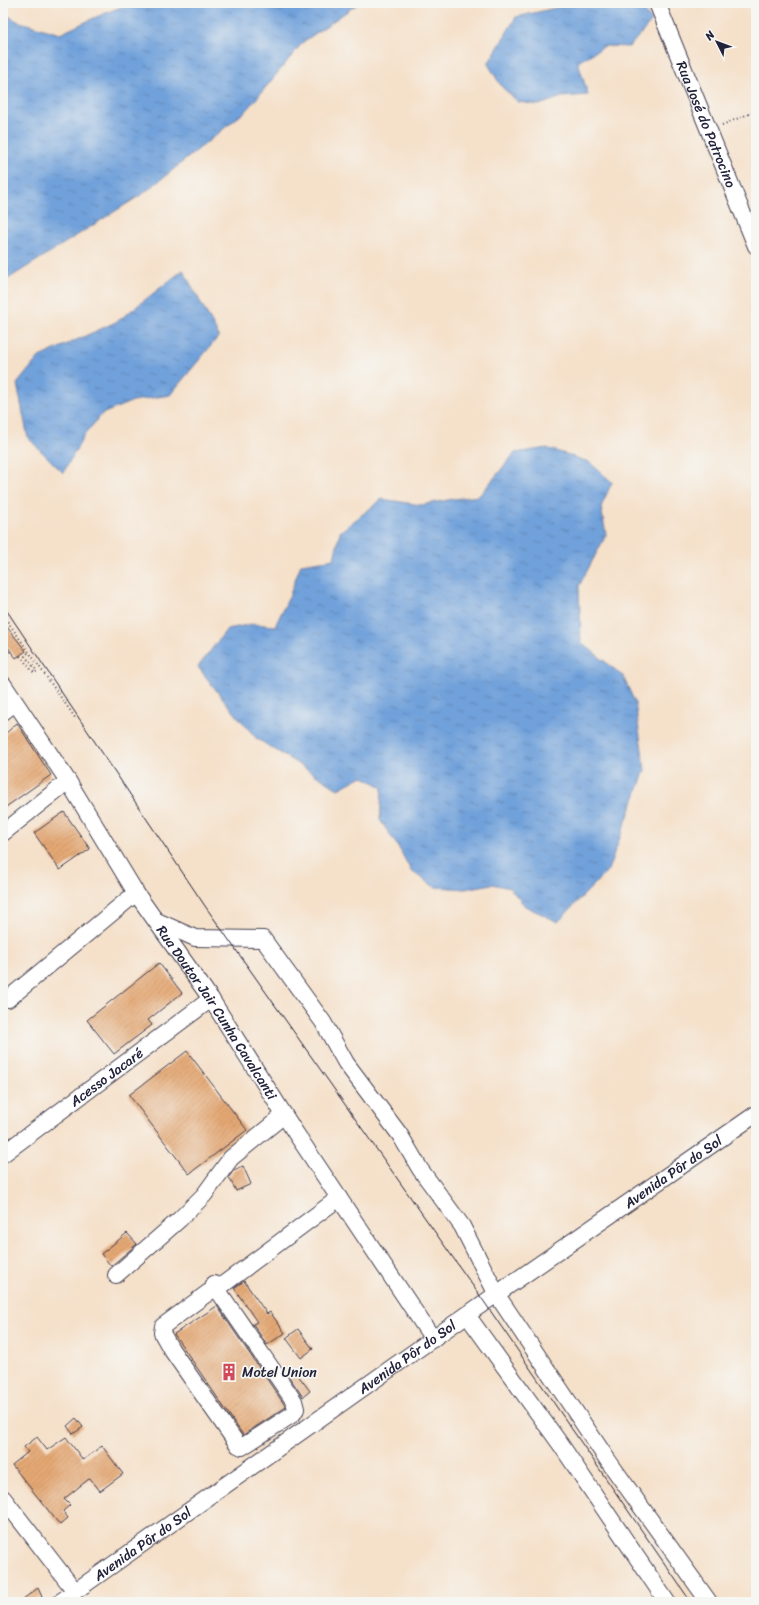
<svg xmlns="http://www.w3.org/2000/svg" width="759" height="1605" font-family="Sriracha,sans-serif">
<style>
.water{fill:url(#water-ripples);stroke:#4a628a}
.building{fill:url(#building-hatch)}
.lines{fill:none;stroke-linecap:round;stroke-linejoin:round}
.minor-casing{stroke:#423e50;stroke-width:18}
.path{stroke:#423e50;stroke-width:2;stroke-dasharray:1 3;stroke-linecap:butt}
.minor{stroke:#fff;stroke-width:16}
.tram{stroke:#22223b;stroke-width:1}
.labels{text-anchor:middle;stroke-width:3.5;stroke-linejoin:round;paint-order:stroke}
.street-label{font-size:14px;fill:#22223b;stroke:#f6f6f2}
.poi-label{font-size:14px;fill:#22223b;stroke:#f6f6f2;text-anchor:start}
</style>
<defs>
<pattern id="water-ripples" width="26" height="14" patternUnits="userSpaceOnUse"><rect width="26" height="14" fill="#71a1da"/><path d="M2 4q2-2 4 0t4 0M15 11q2-2 4 0t4 0" fill="none" stroke="#5c83b2"/></pattern>
<pattern id="building-hatch" width="6" height="6" patternUnits="userSpaceOnUse"><rect width="6" height="6" fill="#e4a773"/><path d="M-1 1l2-2M0 6l6-6M5 7l2-2" fill="none" stroke="#c38f64"/></pattern>
</defs>
<rect width="100%" height="100%" fill="#f6f6f2"/>
<filter id="ink" filterUnits="userSpaceOnUse"><feTurbulence type="fractalNoise" baseFrequency=".025" numOctaves="2"/><feDisplacementMap in="SourceGraphic" scale="8" xChannelSelector="R" yChannelSelector="G"/><feConvolveMatrix kernelMatrix="1 2 1 2 8 2 1 2 1" color-interpolation-filters="sRGB"/></filter>
<filter id="wash" filterUnits="userSpaceOnUse"><feTurbulence type="fractalNoise" baseFrequency=".012" numOctaves="4" result="noise"/><feDisplacementMap in="SourceGraphic" scale="16" xChannelSelector="R" yChannelSelector="G"/><feGaussianBlur stdDeviation="0.9" result="paint"/><feColorMatrix in="noise" values="0 0 0 0 0 0 0 0 0 0 0 0 0 0 0 0 0 1.4 0 .05"/><feComposite in="paint" operator="in"/></filter>
<g filter="url(#wash)">
<rect width="100%" height="100%" fill="#f5e0c9"/>
<g class="water">
<path d="M131,3H359L303,42L247,110L144,193L3,282V13L17,21L60,34L96,17Z"/>
<path d="M577,3H638L652,21L629,47L605,46L578,62L588,95L562,97L539,105L518,102L501,86L488,64L516,17Z"/>
<path d="M183,270L219,336L170,395L133,401L102,414L85,434L63,473L28,438L17,384L39,357L118,321Z"/>
<path d="M547,448L589,462L612,482L601,507L606,535L579,586L581,642L623,676L635,703L645,770L608,870L558,922L525,906L510,888L492,884L465,889L435,887L411,871L399,848L380,820L382,787L362,776L338,789L256,738L228,705L198,667L227,629L253,624L275,626L289,597L301,564L334,559L340,532L382,499L421,505L453,499L479,496L515,453Z"/>
</g>
<g id="blocks">
<g class="building">
<path d="M3,622L26,651L16,658L3,641Z"/>
<path d="M17,723L51,775L3,809V736Z"/>
<path d="M64,812L90,849L60,870L34,833Z"/>
<path d="M159,963L182,993L148,1020L152,1025L114,1054L87,1020Z"/>
<path d="M187,1051L247,1130L189,1174L129,1095Z"/>
<path d="M243,1166L251,1184L236,1191L229,1177L234,1170Z"/>
<path d="M127,1233L137,1244L111,1266L101,1254Z"/>
<path d="M244,1281L267,1314L270,1312L285,1333L267,1345L253,1324L257,1322L234,1288Z"/>
<path d="M217,1306L286,1407L243,1435L174,1334Z"/>
<path d="M298,1329L313,1349L301,1358L286,1338Z"/>
<path d="M294,1370L310,1391L303,1397L288,1375Z"/>
<path d="M76,1418L83,1427L73,1434L67,1426Z"/>
<path d="M37,1437L47,1450L66,1437L83,1460L102,1446L123,1474L100,1491L90,1478L64,1499L70,1505L63,1511L68,1518L60,1525L12,1465L28,1452L24,1447Z"/>
<path d="M38,1588L42,1597L34,1602H19Z"/>
</g>
</g>
</g>
<g filter="url(#ink)">
<use href="#blocks" fill-opacity="0" stroke="#423e50" stroke-width="1"/>
<g class="lines">
<g class="minor-casing">
<g id="minor">
<path id="s1" d="M657,3L756,246"/>
<path id="s2" d="M3,684L68,781L136,893L211,999L295,1132L433,1339"/>
<path d="M3,712L15,703"/>
<path d="M3,833L68,781"/>
<path d="M157,921L195,938L263,939L323,1022L346,1063L400,1135L420,1169L462,1226L497,1295L609,1462L709,1602"/>
<path d="M8,999L136,893"/>
<path id="s3" d="M3,1154L211,999"/>
<path d="M116,1275L180,1219L204,1195L231,1158L284,1115"/>
<path d="M214,1284L217,1289L294,1401L296,1409L293,1414L242,1447L238,1445L171,1349L162,1333L163,1326L209,1292L217,1289L339,1198"/>
<path d="M467,1315L561,1445L667,1602"/>
<path d="M3,1498L75,1591"/>
<path id="s4" d="M60,1602L465,1316L756,1114"/>
</g>
</g>
<g class="path">
<path d="M722,125L756,111"/>
<path d="M3,615L76,719"/>
<path d="M20,656L34,673L37,671L25,656L29,652"/>
<path d="M3,657L11,651"/>
</g>
<use href="#minor" class="minor"/>
<path class="tram" d="M3,605L205,906L485,1303L691,1602"/>
</g>
</g>
<defs>
<g id="building-bare" transform="scale(1.38)"><path d="M-4-6H4V6H1V3H-1V6H-4ZM-2.5-4.3h1.7v1.8h-1.7ZM.8-4.3h1.7v1.8H.8ZM-2.5-1h1.7V.8h-1.7ZM.8-1h1.7V.8H.8Z" fill="#d1495b" stroke="#f6f6f2" stroke-width="2.5" paint-order="stroke"/></g>
</defs>
<g fill-rule="evenodd">
<use href="#building-bare" x="229" y="1372"/>
</g>
<g class="labels">
<g class="street-label">
<text dy="5" stroke="none"><textPath href="#s1" startOffset="131">Rua José do Patrocino</textPath></text>
<text dy="5" stroke="none"><textPath href="#s2" startOffset="392">Rua Doutor Jair Cunha Cavalcanti</textPath></text>
<text dy="5" stroke="none"><textPath href="#s3" startOffset="129">Acesso Jacaré</textPath></text>
<text dy="5" stroke="none"><textPath href="#s4" startOffset="749">Avenida Pôr do Sol</textPath></text>
<text dy="5" stroke="none"><textPath href="#s4" startOffset="425">Avenida Pôr do Sol</textPath></text>
<text dy="5" stroke="none"><textPath href="#s4" startOffset="101">Avenida Pôr do Sol</textPath></text>
</g>
<g class="poi-label">
<text x="242" y="1377">Motel Union</text>
</g>
</g>
<rect width="759" height="1605" fill="none" stroke="#f6f6f2" stroke-width="16"/>
<g transform="translate(717 42) rotate(312)" stroke="#f6f6f2" stroke-width="3" paint-order="stroke">
<path d="M0-3L7 15L0 10L-7 15Z" fill="#22223b"/>
<text y="-6" font-size="11" font-weight="bold" text-anchor="middle" fill="#22223b">N</text>
</g>
</svg>
